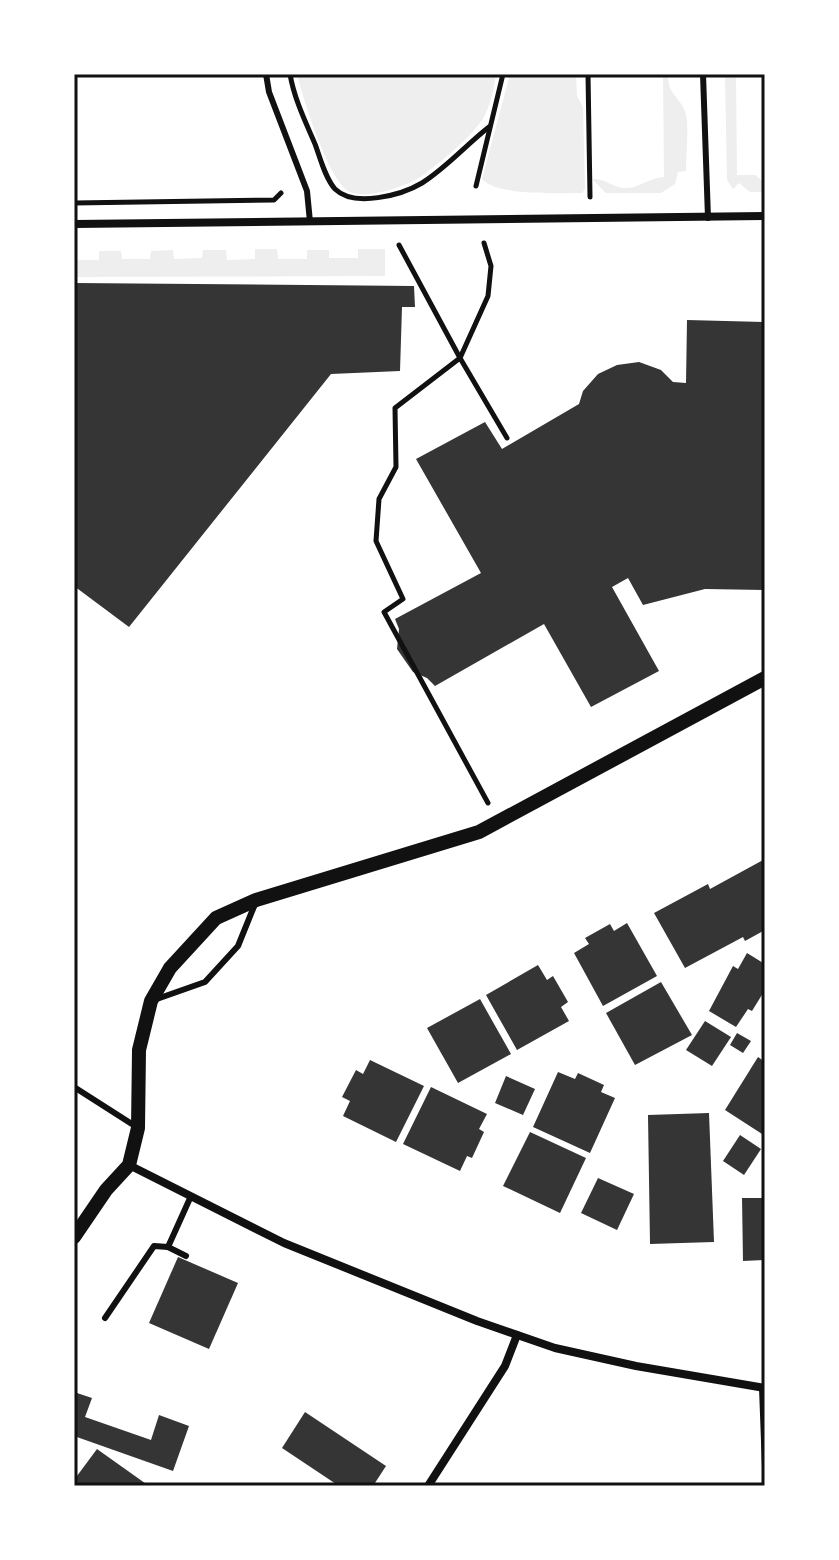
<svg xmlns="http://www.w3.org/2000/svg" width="839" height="1560" font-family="'Fira Sans Condensed',sans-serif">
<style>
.green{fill:#eee}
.building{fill:#353535}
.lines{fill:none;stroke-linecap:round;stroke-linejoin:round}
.path{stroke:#111;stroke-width:5}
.service{stroke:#111;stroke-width:6}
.minor{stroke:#111;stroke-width:8}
.tertiary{stroke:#111;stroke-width:14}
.neatline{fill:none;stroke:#111;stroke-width:3}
</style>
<rect width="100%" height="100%" fill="#fff"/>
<g class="green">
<path d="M297,74H496C494,88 491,103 485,115C476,133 440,163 423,175C409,186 364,201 348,191C328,178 303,99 297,74Z"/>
<path d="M510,74H576L577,96L583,107L585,189L582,193C559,193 496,196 482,179Z"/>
<path d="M663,74H668C667,95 681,97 686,114C689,128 686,155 686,171L678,172L675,184L661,193H606L592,179C606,178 611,187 624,188C639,189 647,178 664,177Z"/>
<path d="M725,74H736L737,175H755L765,183V192H750L739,183L733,189L727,180Z"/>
<path d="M255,249H277L278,259H307V250H329V258H358V249H385V276L74,277V260H99V251H121L122,259H150L151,251L173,250L174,259L202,258L203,250H226L227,260L255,259Z"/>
</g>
<g class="building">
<path d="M74,283L414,286L415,307H402L400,371L331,374L129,627L74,586Z"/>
<path d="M687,320L765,322V590L705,589L643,605L628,578L612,587L659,671L591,707L544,624L435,686L427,678L413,672L397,649L399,629L395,619L481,573L416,459L485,422L502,449L579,404L583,391L598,374L617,365L639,362L661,370L673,382L686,383Z"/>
<path d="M765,859V930L745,941L743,937L685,968L654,913L708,884L710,889Z"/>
<path d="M627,923L657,976L603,1006L574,953L589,944L585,938L610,924L614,931Z"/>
<path d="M747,953L765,964V990L752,1011L748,1009L736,1027L709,1011L733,966L738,969Z"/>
<path d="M538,965L547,980L553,976L568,1002L561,1007L569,1021L517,1050L486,995Z"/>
<path d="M661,982L692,1035L635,1065L606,1013Z"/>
<path d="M480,999L511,1054L458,1083L427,1028Z"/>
<path d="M705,1021L731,1037L712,1066L686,1050Z"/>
<path d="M737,1033L751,1041L743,1053L730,1045Z"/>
<path d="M758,1057L765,1062V1136L725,1110Z"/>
<path d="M370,1060L424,1086L396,1142L343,1116L350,1101L342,1097L356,1070L363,1074Z"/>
<path d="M558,1072L575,1079L578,1073L604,1085L601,1092L615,1098L590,1153L533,1127Z"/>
<path d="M506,1076L535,1089L523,1115L495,1103Z"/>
<path d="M431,1087L487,1114L479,1129L484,1132L472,1158L467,1156L460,1171L403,1144Z"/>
<path d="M709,1113L714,1242L650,1244L648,1115Z"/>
<path d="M530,1132L586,1158L560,1213L503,1186Z"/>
<path d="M740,1135L761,1149L744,1175L723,1161Z"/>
<path d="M598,1178L634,1194L617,1230L581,1213Z"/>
<path d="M742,1198H765V1260L743,1261Z"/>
<path d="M178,1257L238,1283L209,1349L149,1323Z"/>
<path d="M74,1392L92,1398L85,1417L151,1440L159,1415L189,1426L173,1471L74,1436Z"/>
<path d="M305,1412L386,1466L373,1486H339L282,1448Z"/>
<path d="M97,1449L149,1486H74V1480Z"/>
</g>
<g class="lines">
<g class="path">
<path d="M290,74C294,98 305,121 315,144C320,157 325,178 335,189C354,208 402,195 422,183C446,168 467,144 489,127"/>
<path d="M588,74L590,197"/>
<path d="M476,186L503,74"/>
<path d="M74,203L274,200L281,193"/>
<path d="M484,243L491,266L488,296L460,358L395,408L396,467L379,499L376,541L403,599L384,612L488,803"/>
<path d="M399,245L460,358L507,438"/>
</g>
<g class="service">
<path d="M266,74L269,92L307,191L310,222"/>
<path d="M703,74L708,218"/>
<path d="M154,1000L205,982L238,946L255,904"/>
<path d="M74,1087L135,1126"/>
<path d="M168,1247L186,1256"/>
<path d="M105,1318L154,1246L168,1247L191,1196"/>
<path d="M762,1388L765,1468"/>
</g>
<g class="minor">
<path d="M74,224L765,216"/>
<path d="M129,1165L284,1243L477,1321L555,1348L636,1366L765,1388"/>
<path d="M428,1486L505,1366L517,1335"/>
</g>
<path class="tertiary" d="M74,1237L106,1190L129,1165L138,1128L139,1050L151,1001L170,968L216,918L256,900L479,832L765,678"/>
</g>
<rect width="839" height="1560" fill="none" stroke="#ffffff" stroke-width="152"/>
<rect x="76" y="76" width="687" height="1408" class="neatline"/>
</svg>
